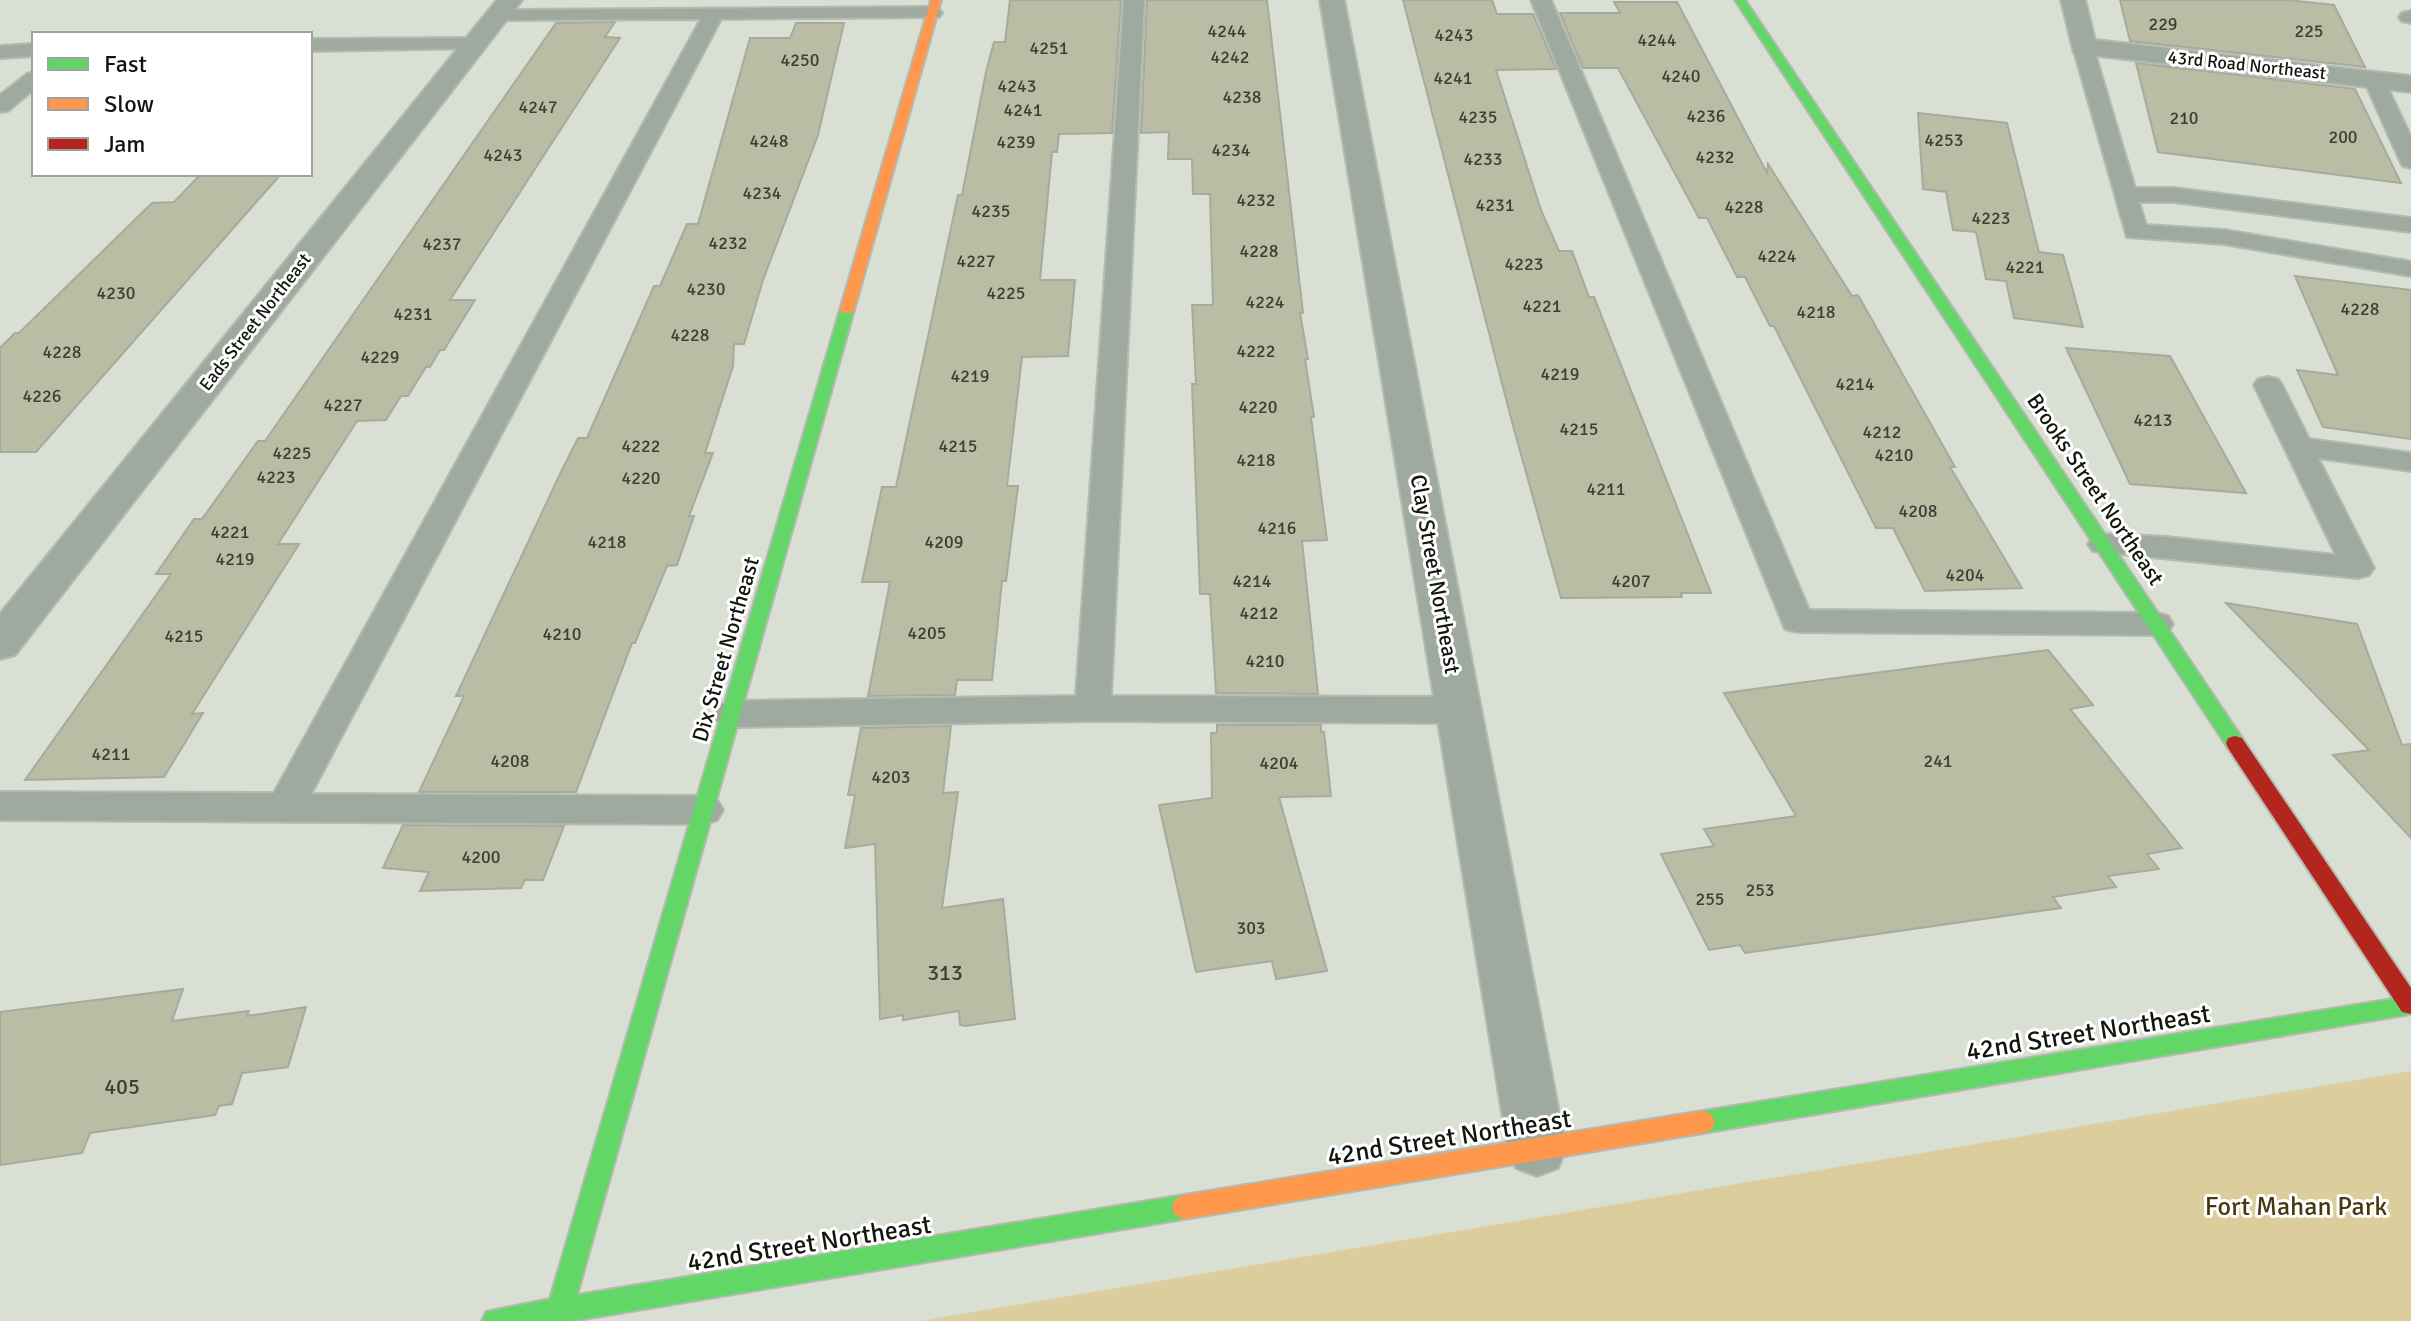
<svg xmlns="http://www.w3.org/2000/svg" width="2411" height="1321" font-family="Signika,sans-serif">
<style>
.green{fill:#dccd9d}
.building{fill:#babca4;stroke:#a6aa9f;stroke-width:2}
.lines{fill:none;stroke-linecap:round;stroke-linejoin:round}
.lane-casing{stroke:#b5bab0;stroke-width:4}
.street-casing{stroke:#b5bab0;stroke-width:4}
.fast-casing{stroke:#b5bab0;stroke-width:4}
.slow-casing{stroke:#b5bab0;stroke-width:4}
.jam-casing{stroke:#b5bab0;stroke-width:4}
.lane{fill:#9ea9a0;fill-rule:evenodd}
.street{fill:#9ea9a0;fill-rule:evenodd}
.fast{fill:#63d668;fill-rule:evenodd}
.slow{fill:#ff974d;fill-rule:evenodd}
.jam{fill:#b3261e;fill-rule:evenodd}
.labels{text-anchor:middle;stroke-width:6;stroke-linejoin:round;paint-order:stroke}
.number-label{font-size:18px;fill:#3c4034}
.far-street-label{font-size:18px;fill:#12160e;stroke:#fff}
.street-label{font-size:22px;fill:#12160e;stroke:#fff}
.near-number-label{font-size:22px;fill:#3c4034}
.near-street-label{font-size:26px;fill:#12160e;stroke:#fff}
.near-park-label{font-size:26px;fill:#48380f;stroke:#fff}
</style>
<rect width="100%" height="100%" fill="#d9dfd3"/>
<path class="green" d="M2411,1071V1321H920Z"/>
<g class="building">
<path d="M1010,0H1121L1112,133L1059,134L1057,152H1052L1040,280H1075L1068,356L1022,357L1007,486H1018L1006,581H1002L992,680H957L955,695L868,696L890,582H862L882,487H896L958,195H962L986,72L994,42H1005Z"/>
<path d="M1147,0H1267L1303,313H1300L1308,359H1305L1314,417H1311L1327,540L1302,541L1318,694L1216,693L1210,594H1200L1192,384H1196L1192,305H1213L1210,194H1193L1192,159H1168L1169,132L1141,133Z"/>
<path d="M1403,0H1492L1497,14H1533L1556,69L1496,70L1541,210L1559,251H1572L1589,297H1594L1711,593H1681L1682,597L1561,598L1512,422Z"/>
<path d="M2120,0H2288L2334,5L2365,67L2130,41Z"/>
<path d="M1614,2H1677L1767,173L1768,164L1852,296L1858,295L1955,467H1950L2022,588L1925,591L1893,528H1876L1774,326H1770L1745,277H1737L1707,218H1699L1618,68H1583L1560,13H1620Z"/>
<path d="M615,22L605,37L620,38L450,300H475L444,350H440L430,367H426L408,396H401L386,420L357,421L278,544H299L192,714L203,713L164,777L25,780L171,574H156L194,519H202L258,441H265L556,23Z"/>
<path d="M796,23H844L818,135L763,280L744,344H734L733,366L705,453H713L689,516H694L677,565L667,566L635,643H632L576,792H419L464,696H456L560,474L578,438H587L654,286H660L687,224H698L750,38H790Z"/>
<path d="M2136,63L2355,89L2401,183L2158,152Z"/>
<path d="M1918,113L2007,123L2039,252L2063,255L2083,327L2014,318L2006,281L1986,279L1976,232L1953,230L1946,192L1923,189Z"/>
<path d="M281,174L36,452H0V348L15,333H19L152,203L174,202L200,175Z"/>
<path d="M2295,276L2411,290V439L2323,427L2297,370L2338,375Z"/>
<path d="M2066,348L2170,356L2246,493L2130,484Z"/>
<path d="M2226,603L2357,624L2402,745L2411,744V838L2333,755L2369,750Z"/>
<path d="M2048,650L2093,705L2070,709L2182,848L2147,854L2159,869L2108,876L2116,887L2053,897L2061,908L1745,953L1740,945L1709,950L1661,854L1714,846L1704,829L1796,816L1724,693Z"/>
<path d="M1217,725H1321V732H1324L1331,796L1279,797L1327,971L1276,979L1272,961L1196,972L1159,805L1212,798L1211,733H1217Z"/>
<path d="M951,726L943,793L958,792L942,908L1003,899L1015,1019L965,1026L960,1025L959,1011L903,1020V1015L880,1019L875,844L845,848L855,795H848L861,728Z"/>
<path d="M403,825L564,826L543,880H525L521,888L420,891L429,872L383,868Z"/>
<path d="M183,989L172,1021L249,1011L247,1016L306,1007L288,1067L242,1073L232,1104L219,1106L215,1115L90,1133L82,1153L0,1165V1012Z"/>
</g>
<g class="lines">
<g class="lane-casing">
<g id="lane">
<path d="M1124,0H1144L1111,696L1461,697L1473,701L1479,710L1473,719L1461,723L1093,721L731,727L719,723L713,714L719,705L731,701L1076,696Z"/>
<path d="M1531,0H1551L1809,610L2156,613L2168,616L2173,624L2168,632L2156,635L1797,632L1785,629Z"/>
<path d="M932,7L939,9L942,13L939,17L721,19L311,794L704,796L717,800L723,810L717,820L704,824L0,820V792L274,793L701,19L498,20L491,18L488,14L491,10Z"/>
<path d="M2411,11V23L2402,21L2399,17L2402,13Z"/>
<path d="M475,38L482,40L485,44L482,48L310,51V39Z"/>
<path d="M2083,41L2093,47L2135,188H2174L2411,218V232L2174,202H2139L2146,225L2224,230L2407,261L2411,262V276L2224,244L2127,237L2073,47Z"/>
<path d="M34,44V56L0,58V46Z"/>
<path d="M34,72V89L8,111L0,112V95L27,74Z"/>
<path d="M2374,74L2384,80L2411,137V168L2403,166L2400,161L2364,80Z"/>
<path d="M2268,377L2278,379L2282,385L2309,439L2411,453V471L2318,458L2374,568L2369,575L2358,578L2093,551L2088,544L2093,537L2104,534L2166,537L2336,555L2254,385L2258,379Z"/>
</g>
</g>
<g class="street-casing">
<g id="street">
<path d="M497,0H522L15,655L0,659V614Z"/>
<path d="M1320,0H1344L1566,1149L1558,1168L1537,1176L1516,1168L1508,1149Z"/>
<path d="M2061,0H2085L2095,40L2411,76V92L2074,53Z"/>
</g>
</g>
<g class="fast-casing">
<g id="fast">
<path d="M1735,0H1745L2242,738L2244,743L2242,748H2228Z"/>
<path d="M847,306L854,310L577,1295L1184,1195L1193,1199L1196,1207L1193,1215L1184,1219L572,1321H482L486,1312L550,1299L840,310Z"/>
<path d="M2411,996V1014L1703,1133L1695,1130L1691,1122L1695,1114L1703,1111Z"/>
</g>
</g>
<g class="slow-casing">
<g id="slow">
<path d="M931,0H941L854,310L852,313H842L840,310Z"/>
<path d="M1703,1111L1711,1114L1715,1122L1711,1130L1703,1133L1184,1219L1175,1215L1172,1207L1175,1199L1184,1195Z"/>
</g>
</g>
<g class="jam-casing">
<path id="jam" d="M2235,736L2242,738L2411,988V1014L2402,1012L2228,748L2226,743L2228,738Z"/>
</g>
<use href="#lane" class="lane"/>
<use href="#street" class="street"/>
<use href="#fast" class="fast"/>
<use href="#slow" class="slow"/>
<use href="#jam" class="jam"/>
</g>
<g class="labels">
<g class="number-label">
<text x="2163" y="30">229</text>
<text x="1227" y="37">4244</text>
<text x="2309" y="37">225</text>
<text x="1454" y="41">4243</text>
<text x="1657" y="46">4244</text>
<text x="1049" y="54">4251</text>
<text x="1230" y="63">4242</text>
<text x="800" y="66">4250</text>
<text x="1681" y="82">4240</text>
<text x="1453" y="84">4241</text>
<text x="1017" y="92">4243</text>
<text x="1242" y="103">4238</text>
<text x="538" y="113">4247</text>
<text x="1023" y="116">4241</text>
<text x="1706" y="122">4236</text>
<text x="1478" y="123">4235</text>
<text x="2184" y="124">210</text>
<text x="2343" y="143">200</text>
<text x="1944" y="146">4253</text>
<text x="769" y="147">4248</text>
<text x="1016" y="148">4239</text>
<text x="1231" y="156">4234</text>
<text x="503" y="161">4243</text>
<text x="1715" y="163">4232</text>
<text x="1483" y="165">4233</text>
<text x="762" y="199">4234</text>
<text x="1256" y="206">4232</text>
<text x="1495" y="211">4231</text>
<text x="1744" y="213">4228</text>
<text x="991" y="217">4235</text>
<text x="1991" y="224">4223</text>
<text x="728" y="249">4232</text>
<text x="442" y="250">4237</text>
<text x="1259" y="257">4228</text>
<text x="1777" y="262">4224</text>
<text x="976" y="267">4227</text>
<text x="1524" y="270">4223</text>
<text x="2025" y="273">4221</text>
<text x="706" y="295">4230</text>
<text x="116" y="299">4230</text>
<text x="1006" y="299">4225</text>
<text x="1265" y="308">4224</text>
<text x="1542" y="312">4221</text>
<text x="2360" y="315">4228</text>
<text x="1816" y="318">4218</text>
<text x="413" y="320">4231</text>
<text x="690" y="341">4228</text>
<text x="1256" y="357">4222</text>
<text x="62" y="358">4228</text>
<text x="380" y="363">4229</text>
<text x="1560" y="380">4219</text>
<text x="970" y="382">4219</text>
<text x="1855" y="390">4214</text>
<text x="42" y="402">4226</text>
<text x="343" y="411">4227</text>
<text x="1258" y="413">4220</text>
<text x="2153" y="426">4213</text>
<text x="1579" y="435">4215</text>
<text x="1882" y="438">4212</text>
<text x="641" y="452">4222</text>
<text x="958" y="452">4215</text>
<text x="292" y="459">4225</text>
<text x="1894" y="461">4210</text>
<text x="1256" y="466">4218</text>
<text x="276" y="483">4223</text>
<text x="641" y="484">4220</text>
<text x="1606" y="495">4211</text>
<text x="1918" y="517">4208</text>
<text x="1277" y="534">4216</text>
<text x="230" y="538">4221</text>
<text x="607" y="548">4218</text>
<text x="944" y="548">4209</text>
<text x="235" y="565">4219</text>
<text x="1965" y="581">4204</text>
<text x="1252" y="587">4214</text>
<text x="1631" y="587">4207</text>
<text x="1259" y="619">4212</text>
<text x="927" y="639">4205</text>
<text x="562" y="640">4210</text>
<text x="184" y="642">4215</text>
<text x="1265" y="667">4210</text>
<text x="111" y="760">4211</text>
<text x="510" y="767">4208</text>
<text x="1938" y="767">241</text>
<text x="1279" y="769">4204</text>
<text x="891" y="783">4203</text>
<text x="481" y="863">4200</text>
<text x="1760" y="896">253</text>
<text x="1710" y="905">255</text>
<text x="1251" y="934">303</text>
</g>
<g class="far-street-label">
<text transform="translate(2247 65) rotate(6)" y="6">43rd Road Northeast</text>
<text transform="translate(255 322) rotate(-52)" y="6">Eads Street Northeast</text>
</g>
<g class="street-label">
<text transform="translate(2096 489) rotate(56)" y="8">Brooks Street Northeast</text>
<text transform="translate(1436 574) rotate(80)" y="8">Clay Street Northeast</text>
<text transform="translate(725 649) rotate(-74)" y="8">Dix Street Northeast</text>
</g>
<g class="near-number-label">
<text x="945" y="980">313</text>
<text x="122" y="1094">405</text>
</g>
<g class="near-street-label">
<text transform="translate(2088 1032) rotate(-9)" y="9">42nd Street Northeast</text>
<text transform="translate(1449 1137) rotate(-9)" y="9">42nd Street Northeast</text>
<text transform="translate(809 1243) rotate(-9)" y="9">42nd Street Northeast</text>
</g>
<g class="near-park-label">
<text x="2296" y="1215">Fort Mahan Park</text>
</g>
</g>
<rect x="32" y="32" width="280" height="144" fill="#ffffff" stroke="#a0a29f" stroke-width="2"/>
<rect x="48" y="58" width="40" height="12" fill="#63d668" stroke="#a0a29f" stroke-width="2"/>
<text x="104" y="72" font-size="24" fill="#12160e">Fast</text>
<rect x="48" y="98" width="40" height="12" fill="#ff974d" stroke="#a0a29f" stroke-width="2"/>
<text x="104" y="112" font-size="24" fill="#12160e">Slow</text>
<rect x="48" y="138" width="40" height="12" fill="#b3261e" stroke="#a0a29f" stroke-width="2"/>
<text x="104" y="152" font-size="24" fill="#12160e">Jam</text>
</svg>
